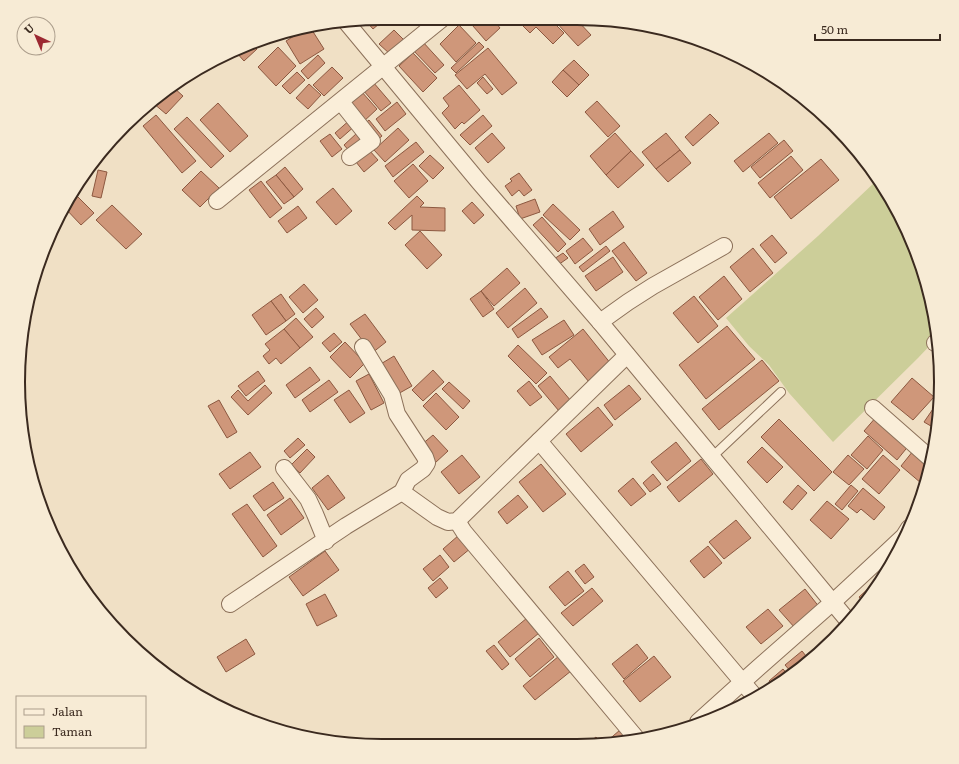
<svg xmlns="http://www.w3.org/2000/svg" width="959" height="764" font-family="Literata,serif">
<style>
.green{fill:#ccce99}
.building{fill:#cf977a;stroke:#8c5840}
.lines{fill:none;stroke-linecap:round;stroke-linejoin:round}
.service-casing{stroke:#8c715a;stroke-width:10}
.minor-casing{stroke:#8c715a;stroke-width:18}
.service{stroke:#faeed9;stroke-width:8}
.minor{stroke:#faeed9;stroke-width:16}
.rim{fill:none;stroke:#3b2a1f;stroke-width:2}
</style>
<rect width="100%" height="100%" fill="#f0e0c5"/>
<path class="green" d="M876,181L892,200L922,265L938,337L918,358L833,442L789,393L769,365L749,346L726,318L818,236Z"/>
<g class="building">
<path d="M382,18H386L373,29L365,20Z"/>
<path d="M466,18H492L500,28L486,41Z"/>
<path d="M495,18H505L500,23Z"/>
<path d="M529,19H550L564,33L553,44L536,27L530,33L522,25Z"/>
<path d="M553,19H576L591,35L578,46Z"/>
<path d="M577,19H591L585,25Z"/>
<path d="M459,25L476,43L456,62L440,44Z"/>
<path d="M310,27L324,49L300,64L286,41L307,28Z"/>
<path d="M394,30L404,40L390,54L379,44Z"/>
<path d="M286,31L269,44L266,40Z"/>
<path d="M693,37H694L706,43L701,47Z"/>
<path d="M422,41L444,65L435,73L412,49Z"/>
<path d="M479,42L484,47L456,73L451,68Z"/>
<path d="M253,45L257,49L244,61L236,52Z"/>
<path d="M278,47L296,66L276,86L258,67Z"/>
<path d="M488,48L517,83L502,95L485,74L467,89L455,75Z"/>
<path d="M413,53L437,78L423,92L399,66Z"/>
<path d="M318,55L325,63L308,79L301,71Z"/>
<path d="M574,60L589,75L579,85L563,70Z"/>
<path d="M332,67L343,78L324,96L313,85Z"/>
<path d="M563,70L579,85L567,97L552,82Z"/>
<path d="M297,72L305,80L290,94L282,86Z"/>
<path d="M483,77L493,89L487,94L477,83Z"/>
<path d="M373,82L391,103L381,111L363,90Z"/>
<path d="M309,84L321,95L308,109L296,98Z"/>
<path d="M459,85L480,110L464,124L462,122L455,129L442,113L449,106L443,98Z"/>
<path d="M173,87L183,96L166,114L153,103Z"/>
<path d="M361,91L377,109L362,123L345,104Z"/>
<path d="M597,101L620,126L608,137L585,112Z"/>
<path d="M397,102L406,114L385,131L376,119Z"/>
<path d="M218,103L248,136L230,152L200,120Z"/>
<path d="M710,114L719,123L693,146L685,137Z"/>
<path d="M156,115L196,161L182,173L143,126Z"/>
<path d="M483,115L492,126L470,145L460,135Z"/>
<path d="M187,117L224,156L211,168L174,129Z"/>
<path d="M351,119L356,125L340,139L335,133Z"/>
<path d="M369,120L382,136L376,141L363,125Z"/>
<path d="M398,128L409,140L385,162L374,150Z"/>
<path d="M357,133L364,140L351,153L344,145Z"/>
<path d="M492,133L505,148L488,163L475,148Z"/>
<path d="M615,133L631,151L606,175L590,156Z"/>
<path d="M666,133L680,150L656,169L642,152Z"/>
<path d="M769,133L778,143L743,172L734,161Z"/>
<path d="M330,134L342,149L332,157L320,141Z"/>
<path d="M784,140L793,151L760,178L751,167Z"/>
<path d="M416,142L424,152L393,177L385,166Z"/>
<path d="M369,150L378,160L364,172L356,162Z"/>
<path d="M680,150L691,163L668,182L656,169Z"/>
<path d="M631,151L644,165L618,188L606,175Z"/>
<path d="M430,155L444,168L433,179L419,166Z"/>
<path d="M791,156L803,170L770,198L758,183Z"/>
<path d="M821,159L839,180L791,219L774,197Z"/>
<path d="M413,164L428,181L409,198L394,181Z"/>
<path d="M285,167L303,189L294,197L276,175Z"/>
<path d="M98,170L107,172L101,198L92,196Z"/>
<path d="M201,171L219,188L200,207L182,190Z"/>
<path d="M519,173L532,190L524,196L519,190L512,196L505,186L512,181L510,179Z"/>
<path d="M276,175L294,197L284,204L266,182Z"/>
<path d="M261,181L282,208L270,218L249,190Z"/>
<path d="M333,188L352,211L336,225L316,202Z"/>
<path d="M73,192L94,213L81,225L64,207L67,200Z"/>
<path d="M417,196L424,203L420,207L445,208V231L412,230V215L395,230L388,223Z"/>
<path d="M535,199L540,212L520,219L516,206Z"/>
<path d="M472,202L484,215L474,224L462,211Z"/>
<path d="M553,204L580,230L570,240L543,215Z"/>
<path d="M112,205L142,234L126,249L96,220Z"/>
<path d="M298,206L307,218L287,233L278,221Z"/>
<path d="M613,211L624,227L600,245L589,229Z"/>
<path d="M542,217L566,244L558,252L533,225Z"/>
<path d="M420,231L442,255L427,269L405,245Z"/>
<path d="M772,235L787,253L775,263L760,245Z"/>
<path d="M583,238L593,250L575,264L566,251Z"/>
<path d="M624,242L647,273L636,281L612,251Z"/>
<path d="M606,246L610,251L583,272L579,267Z"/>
<path d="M753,248L773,273L750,292L730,267Z"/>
<path d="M563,253L568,258L558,265L554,259Z"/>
<path d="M613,257L623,272L596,291L585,276Z"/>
<path d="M507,268L520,283L494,306L481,291Z"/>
<path d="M724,276L742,299L718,320L699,297Z"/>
<path d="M304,284L318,300L303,313L289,297Z"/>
<path d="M525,288L537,303L508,328L496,313Z"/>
<path d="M481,291L494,309L483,317L470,299Z"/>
<path d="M281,294L295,314L286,321L271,301Z"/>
<path d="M694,296L718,326L698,343L673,313Z"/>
<path d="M271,301L286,321L266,335L252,315Z"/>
<path d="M316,308L324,317L312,328L304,319Z"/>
<path d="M541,308L548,317L518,338L512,329Z"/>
<path d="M365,314L386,342L372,353L350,324Z"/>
<path d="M296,318L313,337L300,348L284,329Z"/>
<path d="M564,320L574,335L542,355L532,340Z"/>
<path d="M727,326L755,359L706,399L679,365Z"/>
<path d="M284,329L300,348L281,364L276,358L269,364L263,356L270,350L265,344Z"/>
<path d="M583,329L611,364L589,382L570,359L558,368L549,357Z"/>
<path d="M334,333L342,342L330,352L322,343Z"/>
<path d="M345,342L365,363L350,378L330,357Z"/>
<path d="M518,345L547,373L536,384L508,356Z"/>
<path d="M394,356L412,386L396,395L379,365Z"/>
<path d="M762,360L779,381L719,430L702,409Z"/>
<path d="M310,367L320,380L295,398L286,385Z"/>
<path d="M433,370L444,382L423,401L412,390Z"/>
<path d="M258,371L265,381L246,396L238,386Z"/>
<path d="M369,374L384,403L371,410L356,381Z"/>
<path d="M550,376L571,401L559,411L538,386Z"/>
<path d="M912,378L934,397L913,420L891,402Z"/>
<path d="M329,380L338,392L310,412L302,400Z"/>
<path d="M529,381L542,397L530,406L517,391Z"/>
<path d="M449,382L470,401L463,409L442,389Z"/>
<path d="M265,385L272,393L248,415L231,397L238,390L248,401Z"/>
<path d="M629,385L641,399L615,420L604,405Z"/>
<path d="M349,390L365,413L350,423L334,400Z"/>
<path d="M436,393L459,417L446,430L423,406Z"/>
<path d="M219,400L237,432L227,438L208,406Z"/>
<path d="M935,406L940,409L936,429L924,422Z"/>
<path d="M598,407L613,425L581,452L566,434Z"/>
<path d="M877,416L910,444L897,460L864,431Z"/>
<path d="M779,419L832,472L814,491L761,437Z"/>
<path d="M433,435L448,451L435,463L420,446Z"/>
<path d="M868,436L883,450L867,469L851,455Z"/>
<path d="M298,438L305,445L290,458L284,451Z"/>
<path d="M676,442L691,461L667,481L651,462Z"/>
<path d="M762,447L783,467L767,483L747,462Z"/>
<path d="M307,449L315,457L300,473L291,465Z"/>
<path d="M913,451L930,466L929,474L921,483L901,466Z"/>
<path d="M250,452L261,467L230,489L219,474Z"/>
<path d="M462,455L480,477L459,494L441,472Z"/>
<path d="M848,455L864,469L849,485L833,472Z"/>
<path d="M883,455L900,470L879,494L862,479Z"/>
<path d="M701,459L713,474L679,502L667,487Z"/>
<path d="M541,464L566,494L543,512L519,482Z"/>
<path d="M653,474L661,484L650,492L643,483Z"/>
<path d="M328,475L345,498L328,510L312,488Z"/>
<path d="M633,478L646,494L631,506L618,491Z"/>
<path d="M273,482L284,498L264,511L253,496Z"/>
<path d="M798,485L807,493L792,510L783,502Z"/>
<path d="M851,485L858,491L842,510L835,504Z"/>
<path d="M863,488L885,507L874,520L861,509L857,513L848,506Z"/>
<path d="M518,495L528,507L507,524L498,512Z"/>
<path d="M290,498L304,518L281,535L267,515Z"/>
<path d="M827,501L849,519L831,539L810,520Z"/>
<path d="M247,504L277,546L263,557L232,514Z"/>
<path d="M736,520L751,538L724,559L709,542Z"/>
<path d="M459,535L471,548L454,562L443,549Z"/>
<path d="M708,546L722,563L704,578L690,561Z"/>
<path d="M325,551L339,570L303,596L289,577Z"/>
<path d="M440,555L449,567L433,581L423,569Z"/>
<path d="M584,564L594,577L585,584L575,571Z"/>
<path d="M568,571L584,591L565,606L549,587Z"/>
<path d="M882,576H883L865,604L859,597Z"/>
<path d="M440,578L448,588L436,598L428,588Z"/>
<path d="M592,588L603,601L573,626L561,613Z"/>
<path d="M805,589L820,608L795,628L779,610Z"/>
<path d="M325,594L337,616L317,626L306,604Z"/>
<path d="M768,609L783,626L761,644L746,627Z"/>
<path d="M527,618L539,633L510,657L498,642Z"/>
<path d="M539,638L554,657L530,677L515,659Z"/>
<path d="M246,639L255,654L226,672L217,657Z"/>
<path d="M637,644L648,658L624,679L612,664Z"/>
<path d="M494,645L509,664L502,670L486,651Z"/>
<path d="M802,651L810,661L792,673L785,665Z"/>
<path d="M559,656L571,671L535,700L523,686Z"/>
<path d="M654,656L671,677L640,702L623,681Z"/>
<path d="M783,669L789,676L773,687L769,681Z"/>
<path d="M620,730L629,741L608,744L606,742Z"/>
<path d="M596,737L603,745H586Z"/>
</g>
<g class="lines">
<g class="service-casing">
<path id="service" d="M712,457L781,392"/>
</g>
<g class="minor-casing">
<g id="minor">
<path d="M347,23L479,182L600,322L712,457L849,622"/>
<path d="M341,102L372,141L350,157"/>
<path d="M217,201L443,18"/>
<path d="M600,322L628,302L653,286L724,246"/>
<path d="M935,343L938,340"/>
<path d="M873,408L931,459"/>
<path d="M539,441L756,698"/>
<path d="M284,468L308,499L315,514L326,541"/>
<path d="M402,492L437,517L448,522L457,521L627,355"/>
<path d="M457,521L464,532L637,739"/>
<path d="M230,604L346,526L402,492L408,480L423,469L427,463L425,457L397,414L392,395L363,347"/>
<path d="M698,722L758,668L833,602L888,551L904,536L909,528"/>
</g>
</g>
<use href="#service" class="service"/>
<use href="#minor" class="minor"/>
</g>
<path d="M0 0H959V764H0ZM382 25H577A357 357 0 0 1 934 382V382A357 357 0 0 1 577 739H382A357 357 0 0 1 25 382V382A357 357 0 0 1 382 25Z" fill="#f7ebd5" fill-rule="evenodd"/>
<path class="rim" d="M382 25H577A357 357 0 0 1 934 382V382A357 357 0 0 1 577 739H382A357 357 0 0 1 25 382V382A357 357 0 0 1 382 25Z"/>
<rect x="16" y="696" width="130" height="52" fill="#f7ebd5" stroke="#ac9e8c"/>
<rect x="24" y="709" width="20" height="6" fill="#faeed9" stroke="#ac9e8c"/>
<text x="52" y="716" font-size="12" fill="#3b2a1f">Jalan</text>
<rect x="24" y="726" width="20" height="12" fill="#ccce99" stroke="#ac9e8c"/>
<text x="52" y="736" font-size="12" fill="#3b2a1f">Taman</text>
<g transform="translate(36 36) rotate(316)"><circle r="19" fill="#f7ebd5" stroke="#ac9e8c"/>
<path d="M0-3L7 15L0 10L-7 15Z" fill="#9c2932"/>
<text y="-6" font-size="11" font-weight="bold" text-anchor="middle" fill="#3b2a1f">U</text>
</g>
<path d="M815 34v6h125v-6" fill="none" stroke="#3b2a1f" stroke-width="2"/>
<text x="821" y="34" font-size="12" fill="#3b2a1f" stroke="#f7ebd5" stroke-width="3" paint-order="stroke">50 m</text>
</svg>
